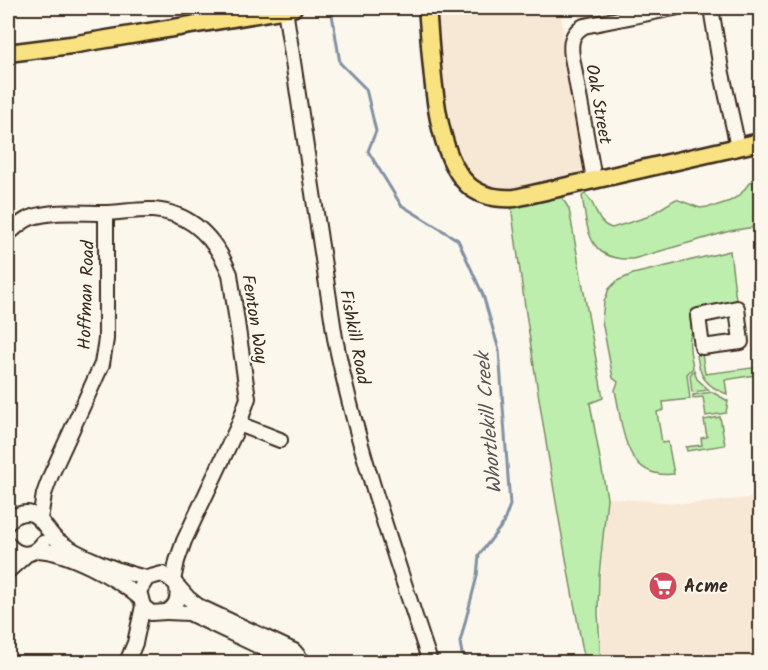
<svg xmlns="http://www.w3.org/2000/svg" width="768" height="670" font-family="Kalam,sans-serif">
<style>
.built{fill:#f6e8d4}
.green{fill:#bdeead;stroke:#7c8c66;stroke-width:1.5}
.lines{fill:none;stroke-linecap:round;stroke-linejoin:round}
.stream{stroke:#8191a1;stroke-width:3}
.minor-casing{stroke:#3b2a1e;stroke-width:18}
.major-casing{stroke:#3b2a1e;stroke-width:21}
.minor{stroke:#fbf7ec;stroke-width:14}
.major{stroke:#f8e281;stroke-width:16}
.labels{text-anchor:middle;stroke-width:4.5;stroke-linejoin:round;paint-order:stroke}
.street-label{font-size:18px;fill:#3b2a1e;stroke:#fbf7ec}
.poi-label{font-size:18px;font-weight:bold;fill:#3b2a1e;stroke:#fbf7ec;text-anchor:start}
.water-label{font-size:20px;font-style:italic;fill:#585555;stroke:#fbf7ec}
</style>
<rect width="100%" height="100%" fill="#fbf7ec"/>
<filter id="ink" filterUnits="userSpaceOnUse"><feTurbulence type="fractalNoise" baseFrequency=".0167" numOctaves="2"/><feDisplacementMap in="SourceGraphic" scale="12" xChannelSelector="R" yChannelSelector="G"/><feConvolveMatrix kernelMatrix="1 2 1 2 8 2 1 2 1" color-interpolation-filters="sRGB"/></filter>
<g filter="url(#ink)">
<g class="built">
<path d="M432,8H561L564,53L589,173L507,189H486L469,180L450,138L442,97Z"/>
<path d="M760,497V662H602L600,587L607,498L689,504Z"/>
</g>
<g class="green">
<path d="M759,180H760V226L730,231L633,259C588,261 588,232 582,196L585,194C598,204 594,223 612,228L647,217L676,199L700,208L715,206L730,201L740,195L750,182Z"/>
<path d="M560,194L569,209L603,398L590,403L607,498L599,576L598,613L601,662H585C556,510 531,358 511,205Z"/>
<path d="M730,251L737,308C722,314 693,320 690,338C688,347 692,359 693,368L687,374L690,399L663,402L664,410L657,412L662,443L668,442L674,474C623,480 623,426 615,390L618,382L613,378L602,321L604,302L609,289L617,281L633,274Z"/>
<path d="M696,342L701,347L705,374L760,367V374L725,380L727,394C699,384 698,369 696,342Z"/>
<path d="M694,370L697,379L709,390L692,392L690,375Z"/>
<path d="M712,392L728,401L726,413L706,416L703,397L693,398V395Z"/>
<path d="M720,417L725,445L687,451L686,447L702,445L701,438L707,437L704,420Z"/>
</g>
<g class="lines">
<path class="stream" d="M331,8L340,63L366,89L376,131L368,151L401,205L458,240L483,295L499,350L510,505L503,524L479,555L477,576L460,642L462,654L475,662"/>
<g class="minor-casing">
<g id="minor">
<path d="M711,8L721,69L738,147"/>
<path d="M285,9L335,338C357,448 395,555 430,662"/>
<path d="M594,179L572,57C570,44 571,33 584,26L674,8"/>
<path d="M8,234C14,229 22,221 30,218C53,210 79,213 103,213C120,213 137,209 153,210C193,213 216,240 230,274L248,398L239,424L184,541L177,561L173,581"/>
<path d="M737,308L741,342L702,347L698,316Z"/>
<path d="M239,424L280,440"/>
<path d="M40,519L44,494L51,475L102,364L106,339V213"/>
<path d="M8,523C13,516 22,511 32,514C43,519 48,533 57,540C78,556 122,573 147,578"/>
<path d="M8,544C18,557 33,557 43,543"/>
<path d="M37,550C67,551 116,578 139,597"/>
<path d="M8,571L27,554"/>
<path d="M177,587C179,599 176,607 166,612L151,613L143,606L139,591L147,578L162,574L173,581L188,598L198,606L294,651L303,662"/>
<path d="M166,612L189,613L288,660L301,662"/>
<path d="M127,662L135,643L143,606"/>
</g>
</g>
<g class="major-casing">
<g id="major">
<path d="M427,8C432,56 432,149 467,184C480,197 498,199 515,198L760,142"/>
<path d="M8,53L71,45L293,8"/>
</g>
</g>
<use href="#minor" class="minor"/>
<use href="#major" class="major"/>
</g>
</g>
<defs>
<g id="supermarket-disc" transform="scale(1.5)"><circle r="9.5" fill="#d1495b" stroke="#fbf7ec"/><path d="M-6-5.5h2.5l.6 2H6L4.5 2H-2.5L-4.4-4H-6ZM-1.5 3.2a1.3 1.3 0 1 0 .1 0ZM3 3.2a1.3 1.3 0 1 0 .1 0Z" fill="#fff"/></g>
</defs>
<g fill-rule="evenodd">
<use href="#supermarket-disc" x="663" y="586"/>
</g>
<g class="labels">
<g class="street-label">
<text transform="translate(599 104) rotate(80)" y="6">Oak Street</text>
<text transform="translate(86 295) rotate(-88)" y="6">Hoffman Road</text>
<text transform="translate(255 319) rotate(81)" y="6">Fenton Way</text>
<text transform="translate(355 337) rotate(79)" y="6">Fishkill Road</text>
</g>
<g class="poi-label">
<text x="684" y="592">Acme</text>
</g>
<g class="water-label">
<text transform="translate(488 423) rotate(-95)" y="7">Whortlekill Creek</text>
</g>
</g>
<rect width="768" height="670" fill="none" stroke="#fbf7ec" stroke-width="30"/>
<rect x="15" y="15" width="738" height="640" fill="none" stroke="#3b2a1e" stroke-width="2" filter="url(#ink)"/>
</svg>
